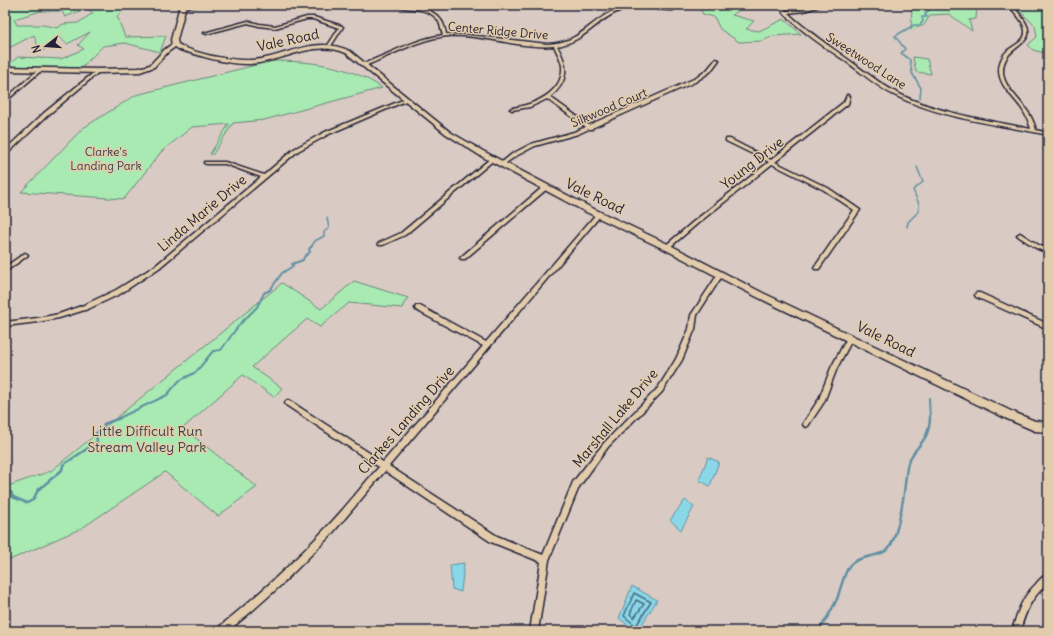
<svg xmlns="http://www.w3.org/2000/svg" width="1053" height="636" font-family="Delius,sans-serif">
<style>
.green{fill:#a9eab3;stroke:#668677;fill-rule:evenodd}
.water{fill:#89d7e7;stroke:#608fa2}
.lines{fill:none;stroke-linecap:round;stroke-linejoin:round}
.shore{stroke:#4b6a80;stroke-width:1.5}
.stream-far2{stroke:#608fa2;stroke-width:1.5}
.stream-far1{stroke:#608fa2;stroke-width:2}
.stream{stroke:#608fa2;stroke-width:2.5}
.street-casing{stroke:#22223b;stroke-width:3}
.secondary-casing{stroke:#22223b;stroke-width:3}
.street{fill:#e2ccab;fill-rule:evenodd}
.secondary{fill:#e2ccab;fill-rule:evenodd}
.labels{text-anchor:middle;stroke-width:3;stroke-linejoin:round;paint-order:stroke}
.far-street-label{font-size:12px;fill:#22223b;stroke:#e2ccab}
.far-park-label{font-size:12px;fill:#36404d;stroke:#e2ccab}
.street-label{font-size:14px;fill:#22223b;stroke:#e2ccab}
.park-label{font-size:14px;fill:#36404d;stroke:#e2ccab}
</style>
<rect width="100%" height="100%" fill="#d9cbc3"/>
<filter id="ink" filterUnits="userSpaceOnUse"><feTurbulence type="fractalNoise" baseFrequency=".025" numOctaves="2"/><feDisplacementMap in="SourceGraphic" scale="8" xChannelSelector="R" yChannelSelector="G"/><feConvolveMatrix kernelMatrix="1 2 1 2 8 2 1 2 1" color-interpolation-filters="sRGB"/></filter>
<g filter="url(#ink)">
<g class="green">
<path d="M5,5H131L117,16L125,37L166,36L160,52L125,43L103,46L80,69L7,66L18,57L61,59L84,49L78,45L90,32L67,44L59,37L40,53L34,35L5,50V42L8,38L5,37ZM87,8L93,13L78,23L63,24L58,28L43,25H17L14,19L41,11H62L65,17Z"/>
<path d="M698,5H724L726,8H742L732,15L754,21L746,29L759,31L784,19L801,34L773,36L762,41L739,42L720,29L714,17L703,14Z"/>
<path d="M912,5H977L976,19L969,20L972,31L949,14L930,15L924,25L911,30Z"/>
<path d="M1014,5H1048V54L1033,50L1028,45L1037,37L1035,26Z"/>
<path d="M913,57L927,59L931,74L916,72Z"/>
<path d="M272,61C310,61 350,65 382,88L264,120L233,123L213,154H210L229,124L192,127L161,152L124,199L21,192L83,128L136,95Z"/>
<path d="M354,281L408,298L404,303L402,308L349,303L320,327L307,319L252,367L282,388L274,397L243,375L183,428L257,487L218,516L165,472L82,528L5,562V487L51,471L282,283L321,309Z"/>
</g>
<g class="water">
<path d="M708,457L719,462L710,486L699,480Z"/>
<path d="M685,500L694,507L681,530L670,520Z"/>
<path d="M464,563L461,592L452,589L450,565Z"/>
<path d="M632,586L657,600L638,631H635L619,618Z"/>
</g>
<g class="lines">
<g class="shore">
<path d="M634,593L651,602L636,626L624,616Z"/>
<path d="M636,600L644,604L634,618L630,614Z"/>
</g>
<g class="stream-far2">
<path d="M920,98L921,88L912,73L910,60L901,53L905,49L895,36L914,25H920L923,21L922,17H927L925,14L932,7V5"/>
<path d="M907,227L908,222L919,211V204L913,190L923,182L917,167"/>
<path d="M311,247L315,241L324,236V232L329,228L327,218"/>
</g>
<g class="stream-far1">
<path d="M929,398L930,419"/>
<path d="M117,419L167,395L179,381L196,372L213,351L221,350L239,325L257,307L264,293L270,290L282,273L293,266L292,264L303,260L304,257L310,252L309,249L312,246"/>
</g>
<g class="stream">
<path d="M5,492H11L13,497L27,503L33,500L38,490L62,470L63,465L97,442L96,433L103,430L104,424L120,418"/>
<path d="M819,631C825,621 832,610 837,599C840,591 844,572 850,565C860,554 882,559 890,546C897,537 904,497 905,484C906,478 906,470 908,463C915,445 929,443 930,418"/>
</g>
<g class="street-casing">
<g id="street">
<path d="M191,5H202L183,8L181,7Z"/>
<path d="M394,5C409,5 431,6 441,20C444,24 445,29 446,34L468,35L547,44C581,43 588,22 615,10C631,4 656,7 673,8V10H672C655,10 636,5 619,11C596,20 586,41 557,46C569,66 569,82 550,97L589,125L696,78L707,70L716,59L719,60L710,72L695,82L592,128V129H589L578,134L535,146L516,156L503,165L501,164V163L512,154L531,144L574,132L586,127L547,99L530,107L512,110L510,109L512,108C533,105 564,93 562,66C561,59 557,53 554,46C519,49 484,34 449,36C420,38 392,55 365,66H363V64C389,54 415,39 443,35C441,31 441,26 439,22C430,6 408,11 394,5Z"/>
<path d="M777,5H781L786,11L804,9L817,5H823L804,11L788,13C808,32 831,47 853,63C875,79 892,93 918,102C955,116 993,121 1031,129C1029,122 1026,115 1022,109C1014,97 999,86 999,70C999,63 1002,56 1007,51C1014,45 1026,41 1025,31C1024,21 1014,12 1008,5H1012C1016,10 1020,14 1024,20C1041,47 1003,43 1003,71C1003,86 1017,96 1025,108C1030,114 1034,122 1036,130L1048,133V135C997,124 942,119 894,95C876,86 861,72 844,60C823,46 802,32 784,13H783V11Z"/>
<path d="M307,17H314L342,26L343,27L331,46L328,45L339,28L313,19H307L275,28L259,26L248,23L206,34L204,33L248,21L259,24L275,26Z"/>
<path d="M40,68L43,69L5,102V99Z"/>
<path d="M97,70L100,71L48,115L7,154H5V150L44,113Z"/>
<path d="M847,95L850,96L848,104L775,162L828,188L860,210L819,269H815L814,268L854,210L824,190L772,164L697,224L669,248H665L664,247L665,246L693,222L769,162L726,141V139H730L771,160L844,102Z"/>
<path d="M405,99L408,100L329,134L298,151L159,268L120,294L88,309L59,318L38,322L5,326V322L38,318L59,314L84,305L116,290L155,266L261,177L225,164H206L204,163V162H225L264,175L294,149L325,132Z"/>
<path d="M491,158H493L495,159L405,235L383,245H379L378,244L379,243L401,233Z"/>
<path d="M546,185L548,187V188L465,259H461L460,258L461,257L544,186Z"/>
<path d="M599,212L601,213L602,214L601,215L389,466L497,536L543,555L573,482L604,443L658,388L676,359L689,329L691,315L718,274H722L723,275L722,276L697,315L695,329L682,360L662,392L608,447L579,487L549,560L538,631H530L541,562L491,542L385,471L330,536L279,587L252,611L228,631H217L218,628C255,598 290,566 323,531C343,511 360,488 379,467L286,405L285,403L286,401L288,400L290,401L383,462L483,346L416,310L415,308L416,306H420L486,342L597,213Z"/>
<path d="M1020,233L1040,246L1048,249V253L1036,248L1018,236L1017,235Z"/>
<path d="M25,253L27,254L28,255L27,256L5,272V267Z"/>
<path d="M976,293H980L1048,324V329L976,297L975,295Z"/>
<path d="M848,336H852L853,338L837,368L824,402L808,426L806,427L804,426L803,424L804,422L819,399L831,368Z"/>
<path d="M1048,574V583C1031,598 1026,610 1020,631H1012C1017,613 1022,597 1036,584C1039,580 1043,576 1048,574Z"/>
</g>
</g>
<g class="secondary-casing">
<path id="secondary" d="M180,5H186L177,40L178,44C196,55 240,63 261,59C293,53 317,36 350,51L450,132L483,151L590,207L670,245L763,293L1013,412L1035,421L1048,422V432L1035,431L1005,418L757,297L664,249L584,211L479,155L446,134L346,53C313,39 283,62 250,64C227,65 202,56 180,50L175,47L168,52L154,67L140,72L98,73L5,71V67L98,69L139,68L150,65L164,50L172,44L171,40Z"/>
</g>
<use href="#street" class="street"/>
<use href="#secondary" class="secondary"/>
</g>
</g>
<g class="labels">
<g class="far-street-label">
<text transform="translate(498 31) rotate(5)" y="4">Center Ridge Drive</text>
<text transform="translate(866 61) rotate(33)" y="4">Sweetwood Lane</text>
<text transform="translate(609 108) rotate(-23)" y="4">Silkwood Court</text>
</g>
<g class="far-park-label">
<text x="106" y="156">Clarke's<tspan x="106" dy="14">Landing Park</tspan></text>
</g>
<g class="street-label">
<text transform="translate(288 40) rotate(-12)" y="5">Vale Road</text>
<text transform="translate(752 163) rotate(-38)" y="5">Young Drive</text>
<text transform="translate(595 196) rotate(26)" y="5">Vale Road</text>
<text transform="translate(202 213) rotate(-40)" y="5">Linda Marie Drive</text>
<text transform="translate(886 339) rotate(26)" y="5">Vale Road</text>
<text transform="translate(615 418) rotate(-50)" y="5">Marshall Lake Drive</text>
<text transform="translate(406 420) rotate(-49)" y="5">Clarkes Landing Drive</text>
</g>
<g class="park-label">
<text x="147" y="436">Little Difficult Run<tspan x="147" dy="16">Stream Valley Park</tspan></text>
</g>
</g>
<rect width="1053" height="636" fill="none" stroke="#e2ccab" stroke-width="20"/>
<rect x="10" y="10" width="1033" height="616" fill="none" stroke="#22223b" stroke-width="1.5" filter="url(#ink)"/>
<g transform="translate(46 46) rotate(253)" stroke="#e2ccab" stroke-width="3" paint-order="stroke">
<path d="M0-3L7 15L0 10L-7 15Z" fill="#22223b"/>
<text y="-6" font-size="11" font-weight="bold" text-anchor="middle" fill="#22223b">N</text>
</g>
</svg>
